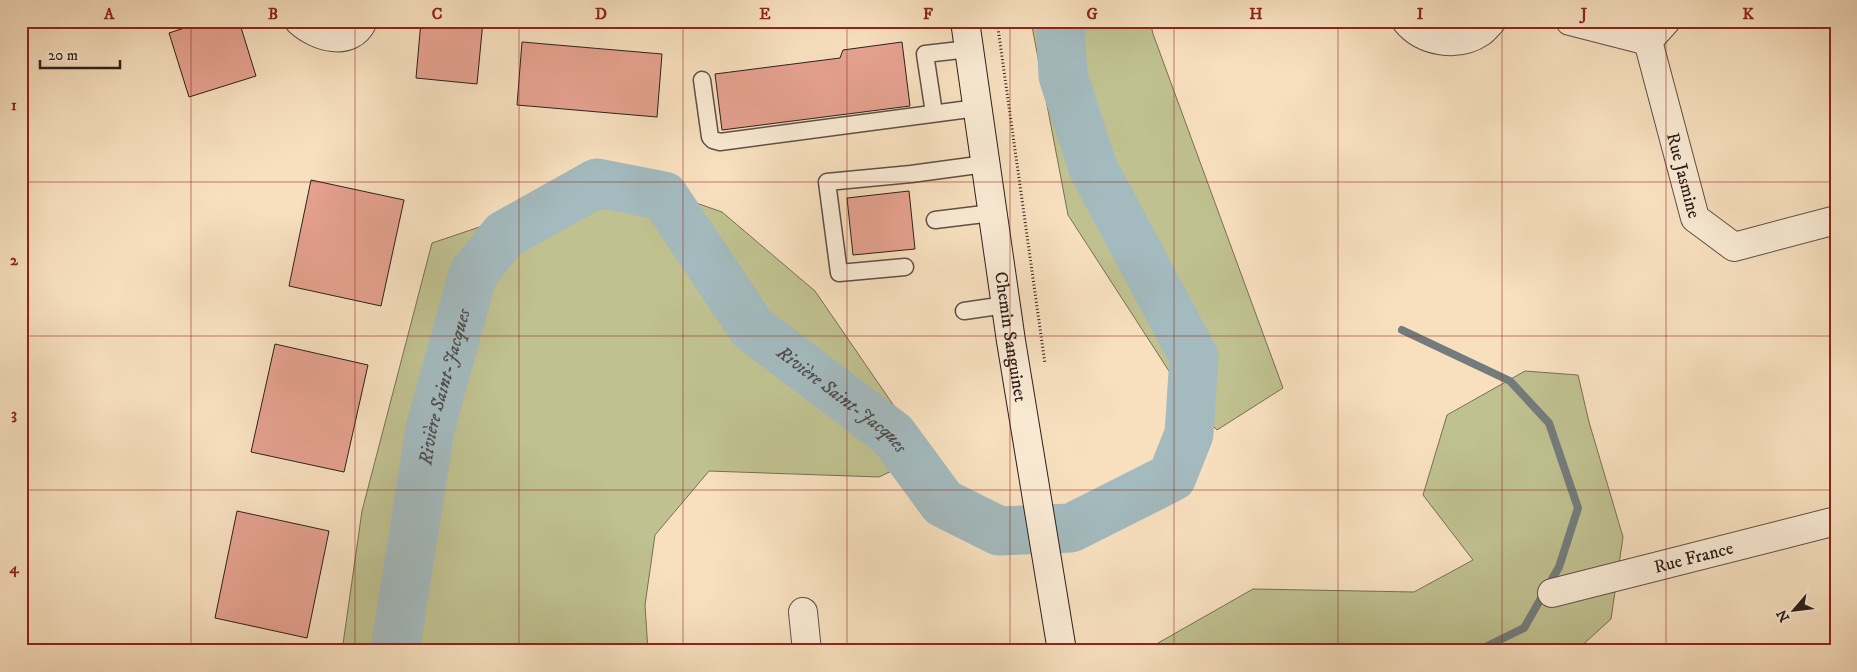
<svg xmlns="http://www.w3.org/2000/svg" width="1857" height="672" font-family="'IM FELL DW Pica',serif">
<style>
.green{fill:#c0c190;stroke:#767056}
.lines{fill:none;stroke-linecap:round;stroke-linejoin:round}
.stream{stroke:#737c7d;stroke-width:8}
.river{stroke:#a3babe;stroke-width:49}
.building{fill:#e6a290;stroke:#2c201c}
.lane-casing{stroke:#5f5045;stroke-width:19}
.street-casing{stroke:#5f5045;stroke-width:30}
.secondary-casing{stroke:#2c201c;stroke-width:30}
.path{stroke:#2c201c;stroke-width:3;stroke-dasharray:1 2.5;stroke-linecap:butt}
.lane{stroke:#faebd5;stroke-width:16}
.street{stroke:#faebd5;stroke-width:28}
.secondary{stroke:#faebd5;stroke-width:28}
.grid{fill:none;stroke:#8f2418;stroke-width:1;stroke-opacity:0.55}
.labels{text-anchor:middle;stroke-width:5;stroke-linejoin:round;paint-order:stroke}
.street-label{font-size:18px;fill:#2c201c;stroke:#faebd5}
.water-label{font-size:19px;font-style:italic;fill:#504e4d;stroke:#faebd5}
.neatline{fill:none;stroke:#8f2418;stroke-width:2}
.grid-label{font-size:16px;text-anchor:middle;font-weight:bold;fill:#8f2418}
</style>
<rect width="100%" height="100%" fill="#f8e0bf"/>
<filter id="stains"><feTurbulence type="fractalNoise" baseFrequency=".004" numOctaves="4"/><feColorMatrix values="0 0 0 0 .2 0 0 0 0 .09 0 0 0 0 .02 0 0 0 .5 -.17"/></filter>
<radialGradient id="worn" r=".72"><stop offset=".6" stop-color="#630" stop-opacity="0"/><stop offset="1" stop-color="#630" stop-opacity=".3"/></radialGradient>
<g class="green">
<path d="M1031,21H1150L1153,34L1283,388L1217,430L1189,402L1068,215Z"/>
<path d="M625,178L722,212L815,291L927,454L879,477L709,471L655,535L645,605L648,651H342L362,511L432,243Z"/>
<path d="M1525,371L1578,375L1589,422L1623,537L1611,619L1576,651H1144L1253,589L1414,592L1473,560L1423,495L1447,415Z"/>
</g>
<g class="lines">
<path class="stream" d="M1402,330L1510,381L1549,423L1578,508L1559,567L1524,628L1477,651"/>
<path class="river" id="s1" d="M395,651L430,429L473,274L504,235L597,183L664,196L752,328L893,435L943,503L999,531L1071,528L1172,477L1189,434L1194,357L1093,168L1063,76L1060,21"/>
</g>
<g class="building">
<path d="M206,21H239L256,76L189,97L169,33Z"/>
<path d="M421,21H483L477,84L416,78Z"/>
<path d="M522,42L662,54L657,117L517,105Z"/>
<path d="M902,42L910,106L722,130L715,74L840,58L843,50Z"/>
<path d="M311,180L404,200L381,306L289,286Z"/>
<path d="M909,191L915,249L853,255L847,198Z"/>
<path d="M275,344L368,365L344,472L251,452Z"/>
<path d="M237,511L329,531L307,638L215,618Z"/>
</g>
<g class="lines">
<g class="lane-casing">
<g id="lane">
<path d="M702,80L710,137L713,140L720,142L977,108"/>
<path d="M934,113L925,54L969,49"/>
<path d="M935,220L992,213"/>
<path d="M905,267L839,273L827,182L911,174L985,164"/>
<path d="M964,311L1005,305"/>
</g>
</g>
<g class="street-casing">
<g id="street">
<path d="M299,21C316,37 351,48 363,21"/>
<path d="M1406,21C1423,42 1458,48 1481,32C1485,29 1488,25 1492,21"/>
<path d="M1570,21L1648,41"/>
<path id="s2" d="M1648,41L1695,218L1734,247L1836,220"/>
<path d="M1648,41L1666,21"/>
<path id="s3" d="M1552,593L1836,521"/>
<path d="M803,612L807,651"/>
</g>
</g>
<g class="secondary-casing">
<g id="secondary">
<path id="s4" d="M965,21L1011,341L1062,651"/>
</g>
</g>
<path class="path" d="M997,21L1045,364"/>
<use href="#lane" class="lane"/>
<use href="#street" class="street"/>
<use href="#secondary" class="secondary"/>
</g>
<path class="grid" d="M191,21V651M355,21V651M519,21V651M683,21V651M847,21V651M1010,21V651M1174,21V651M1338,21V651M1502,21V651M1666,21V651M21,182H1836M21,336H1836M21,490H1836"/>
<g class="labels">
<g class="street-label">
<text dy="6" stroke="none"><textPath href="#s2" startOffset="139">Rue Jasmine</textPath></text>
<text dy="6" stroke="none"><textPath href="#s4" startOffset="319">Chemin Sanguinet</textPath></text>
<text dy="6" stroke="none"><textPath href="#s3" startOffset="146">Rue France</textPath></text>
</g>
<g class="water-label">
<text dy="7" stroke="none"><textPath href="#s1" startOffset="269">Rivière Saint-Jacques</textPath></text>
<text dy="7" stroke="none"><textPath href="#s1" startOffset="884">Rivière Saint-Jacques</textPath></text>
</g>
</g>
<rect width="1857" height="672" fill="none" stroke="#f8e0bf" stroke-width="55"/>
<g transform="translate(1794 610) rotate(242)" stroke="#faebd5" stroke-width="4" paint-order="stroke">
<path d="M0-4L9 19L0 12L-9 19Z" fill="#2c201c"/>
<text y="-8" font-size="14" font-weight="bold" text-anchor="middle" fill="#2c201c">N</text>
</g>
<path d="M40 60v8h80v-8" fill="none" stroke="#2c201c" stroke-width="2.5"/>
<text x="48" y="60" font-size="15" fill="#2c201c" stroke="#faebd5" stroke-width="4" paint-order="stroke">20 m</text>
<rect x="28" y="28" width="1802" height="616" class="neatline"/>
<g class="grid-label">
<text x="109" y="19">A</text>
<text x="273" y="19">B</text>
<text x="437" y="19">C</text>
<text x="601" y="19">D</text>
<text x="765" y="19">E</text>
<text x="928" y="19">F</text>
<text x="1092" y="19">G</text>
<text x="1256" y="19">H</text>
<text x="1420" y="19">I</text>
<text x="1584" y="19">J</text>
<text x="1748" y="19">K</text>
<text x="14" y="110">1</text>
<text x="14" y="265">2</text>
<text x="14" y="419">3</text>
<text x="14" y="573">4</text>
</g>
<rect width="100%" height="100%" filter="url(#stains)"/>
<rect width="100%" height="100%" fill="url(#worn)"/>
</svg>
